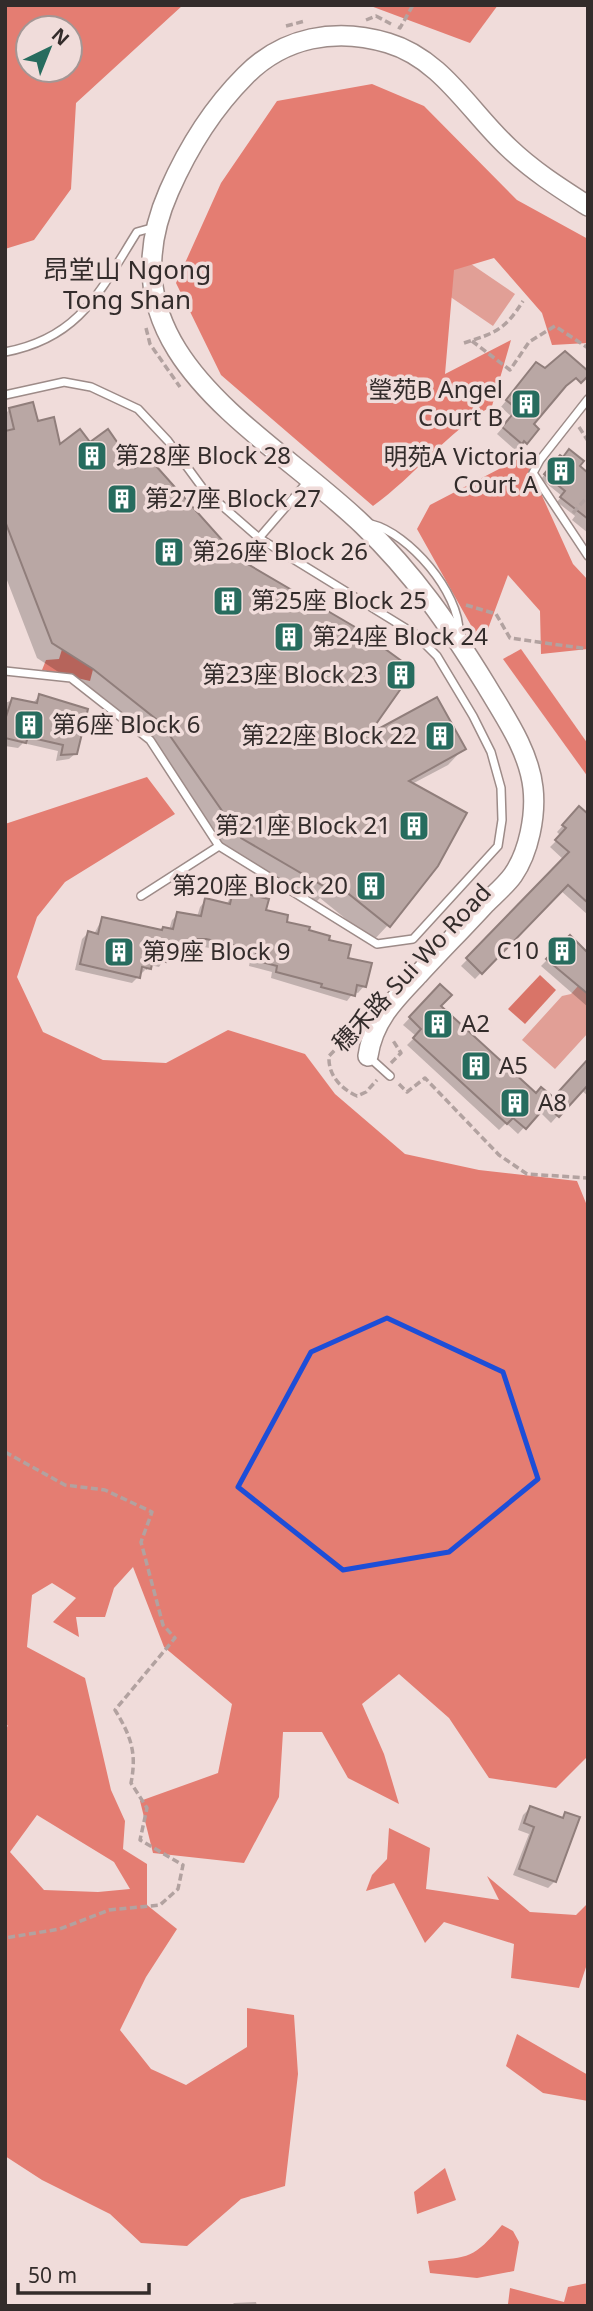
<svg xmlns="http://www.w3.org/2000/svg" width="593" height="2311" font-family="'Noto Sans','Noto Sans TC',sans-serif">
<style>
.green{fill:#e19f96}
.forest{fill:#e47d72;fill-rule:evenodd}
.water{fill:#d97468}
.shadow{fill:#0003;fill-rule:evenodd}
.building{fill:#b9a7a4;stroke:#907e7b;stroke-width:2}
.lines{fill:none;stroke-linecap:round;stroke-linejoin:round}
.service-casing{stroke:#9d8b88;stroke-width:10}
.tertiary-casing{stroke:#9d8b88;stroke-width:22}
.path{stroke:#b2a2a0;stroke-width:3.5;stroke-dasharray:7 3.5;stroke-linecap:butt}
.service{stroke:#fff;stroke-width:7}
.tertiary{stroke:#fff;stroke-width:19}
.marked{fill:none;stroke:#1d4ed8;stroke-width:5;stroke-linejoin:round}
.labels{text-anchor:middle;stroke-width:7;stroke-linejoin:round;paint-order:stroke}
.poi-label{font-size:24px;fill:#332c2b;stroke:#f0dcda;text-anchor:start}
.street-label{font-size:24px;fill:#332c2b;stroke:#f0dcda}
.neighbourhood-label{font-size:26px;fill:#332c2b;stroke:#f0dcda}
</style>
<rect width="100%" height="100%" fill="#f0dcda"/>
<g class="green">
<path d="M452,251L515,294L493,326L430,283Z"/>
<path d="M578,986L588,995V1033L555,1069L522,1040L562,996L571,994Z"/>
</g>
<g class="forest">
<path d="M5,5H183L76,103L71,189L34,240L5,249ZM28,28H70V70H28Z"/>
<path d="M368,5H498L470,43Z"/>
<path d="M372,84L424,106L517,200L588,239V343L552,345L542,313L494,258L454,270L445,374L511,340L492,406C447,432 415,476 373,506L221,375L176,283L221,183L277,101Z"/>
<path d="M524,456L573,564L588,580V649L541,654L540,611L508,575L482,645L417,529L430,505Z"/>
<path d="M69,627L97,654L90,681L42,670L46,660L59,659Z"/>
<path d="M521,649L588,744V777L503,659Z"/>
<path d="M147,777L175,814L65,882L37,917L17,977L43,1032L103,1060L166,1063L228,1030L305,1054L335,1094L405,1154L479,1170L577,1181L588,1208V1756L556,1788L489,1778L449,1718L399,1674L362,1704L384,1754L399,1804L348,1778L322,1732H283L279,1797L244,1863L153,1853L140,1801L218,1773L232,1704L164,1647L133,1567L114,1588L105,1617H76L79,1637L53,1622L76,1598L52,1583L32,1595L27,1647L85,1678L111,1790L125,1821L123,1849L147,1864V1905L177,1929L146,1977L120,2030L151,2069L186,2085L247,2047V2008L294,2015L298,2074L285,2186L241,2199L187,2246L141,2243L110,2214L42,2180L5,2156V1732L8,1725L5,1727V824ZM37,1815L114,1862L130,1889L98,1892L44,1890L10,1852Z"/>
<path d="M389,1828L430,1848L426,1889L499,1900L487,1876L530,1912L576,1915L588,1903V1961L579,1988L511,1978L514,1944L444,1922L425,1943L394,1883L366,1891L372,1875L387,1859Z"/>
<path d="M517,2034L588,2075V2101L543,2093L506,2066Z"/>
<path d="M445,2168L456,2200L417,2214L414,2192Z"/>
<path d="M502,2225L513,2231L519,2242L514,2271L477,2278L430,2273L428,2261C470,2257 473,2259 502,2225Z"/>
<path d="M588,2283V2306L508,2304L510,2288L564,2302L568,2287Z"/>
</g>
<path class="water" d="M540,975L556,990L525,1024L508,1009Z"/>
<g class="shadow">
<path d="M581,369L532,424L526,442L519,449H514L497,434L512,417L501,407L530,371Z"/>
<path d="M10,409L37,423L59,446L89,445L135,470L363,740L463,749L448,765L412,784L388,925L373,941L320,898L313,905L226,853L146,738L77,684L37,658L5,575V414Z"/>
<path d="M556,461L577,467L588,484V533L572,520L575,516L557,502L562,496L541,479Z"/>
<path d="M39,696L76,753L69,759L56,761L58,751L23,743L18,748L5,746V703L13,700L33,703Z"/>
<path d="M579,808L588,817V915L560,890L475,979L461,966L564,860L550,847L561,836L557,832Z"/>
<path d="M233,893L285,923L327,941L346,959L364,986L358,993L354,992L347,1001L271,978L272,972L249,966L251,956L194,945L187,955L176,952L170,958L166,957L159,967L150,965L132,983L75,970L82,939L88,933L94,934L102,919L160,932L169,930L172,920L178,914L197,917L200,907L206,900L226,905ZM133,966L147,967V970Z"/>
<path d="M570,937L588,955V1007L541,966Z"/>
<path d="M440,986L439,1006L536,1095L541,1089L553,1100L588,1062V1096L581,1090L551,1123L539,1111L518,1134L506,1123L499,1130L407,1045L416,1036L403,1025Z"/>
<path d="M530,1808L561,1819L565,1814L577,1819L555,1881L548,1888L513,1875L529,1834L518,1830L523,1815Z"/>
<path d="M256,2302L257,2306H231L234,2303Z"/>
</g>
<g class="building">
<path d="M565,351L588,371V376L581,383L576,378L566,386L534,424L539,429L527,444L524,441L522,444L502,427L517,409L506,400L536,362L545,368Z"/>
<path d="M33,402L38,421L54,417L60,444L80,429L90,442L108,429L135,468L148,457L239,559L355,627L414,670L369,734L437,697L466,749L409,781L467,813L438,866L390,927L335,883L330,890L241,838L161,723L93,669L52,643L5,521V431L14,429L9,408Z"/>
<path d="M569,449L584,461L580,466L588,473V519L560,497L565,491L544,474L560,455L563,457Z"/>
<path d="M39,694L88,709L77,754L61,755L63,745L28,737L26,743L5,738V720L12,698L37,703Z"/>
<path d="M579,806L588,814V903L568,885L482,974L466,958L569,852L555,840L566,828L562,825Z"/>
<path d="M233,891L269,899L266,910L288,915L287,922L310,927L309,930L330,936L329,940L351,945L348,958L372,963L366,987L357,985L355,996L321,987L322,984L276,972L277,966L254,960L257,950L206,939H197L195,949L179,946L178,953L169,951L166,962L153,959L151,969L142,967L140,978L80,964L88,931L98,934L102,917L162,930L163,927L173,929L177,912L201,916L205,898L230,904Z"/>
<path d="M570,935L588,953V994L546,959Z"/>
<path d="M440,984L452,995L441,1006L536,1093L541,1087L553,1097L551,1100L588,1059V1085L559,1117L546,1106L526,1129L513,1118L507,1124L413,1038L421,1029L409,1017Z"/>
<path d="M530,1806L563,1818L565,1812L580,1817L556,1882L519,1869L534,1827L524,1823Z"/>
</g>
<g class="lines">
<g class="service-casing">
<g id="service">
<path d="M5,352C80,338 100,291 137,232L155,227"/>
<path d="M5,395L64,382L91,387L138,409L168,441L204,490L259,538L415,634L437,656L473,716L491,752L501,788L502,820L498,846L413,939L377,944L219,846L150,740L71,678L5,671"/>
<path d="M588,399L540,460L533,473L588,556"/>
<path d="M371,524C409,533 460,593 459,633"/>
<path d="M259,538L309,480"/>
<path d="M141,896L219,846"/>
<path d="M369,1057L390,1076"/>
</g>
</g>
<g class="tertiary-casing">
<path id="tertiary" d="M368,1056C373,1021 394,1000 418,975C440,951 463,928 485,904C494,895 506,885 513,875C529,852 536,815 533,788C529,751 505,717 486,685C449,625 414,574 363,525C266,431 97,354 169,191C187,150 213,108 245,76C283,37 336,27 388,43C442,59 470,112 509,148C533,171 560,188 588,206"/>
</g>
<g class="path">
<path d="M366,20L376,16L391,24"/>
<path d="M286,26L305,21"/>
<path d="M398,27L400,28L413,5"/>
<path d="M146,328L150,344L180,387"/>
<path d="M472,341L510,370L529,342L555,326L588,348"/>
<path d="M464,343C495,333 505,330 523,301"/>
<path d="M579,427L588,441"/>
<path d="M573,513L588,496"/>
<path d="M466,605L496,614L510,638L588,649"/>
<path d="M356,1028L329,1056C328,1075 340,1088 357,1096L366,1092L377,1080"/>
<path d="M391,1063L401,1053L392,1039"/>
<path d="M399,1084L407,1092L425,1078L499,1155L527,1174L588,1178"/>
<path d="M5,1452L65,1485L105,1490L152,1512L141,1542L163,1625L175,1638L115,1710C131,1736 137,1753 131,1783L147,1808L140,1840L183,1865L178,1889L160,1905L109,1910L60,1929L5,1938"/>
</g>
<use href="#service" class="service"/>
<use href="#tertiary" class="tertiary"/>
</g>
<path class="marked" d="M387,1318L503,1372L538,1479L449,1552L343,1570L238,1487L311,1352Z"/>
<defs>
<g id="building-square" transform="scale(1.575)"><rect x="-9" y="-9" width="18" height="18" rx="4" fill="#276c5e" stroke="#f0dcda"/><path d="M-4-6H4V6H1V3H-1V6H-4ZM-2.5-4.3h1.7v1.8h-1.7ZM.8-4.3h1.7v1.8H.8ZM-2.5-1h1.7V.8h-1.7ZM.8-1h1.7V.8H.8Z" fill="#fff"/></g>
</defs>
<g fill-rule="evenodd">
<use href="#building-square" x="526" y="404"/>
<use href="#building-square" x="92" y="456"/>
<use href="#building-square" x="561" y="471"/>
<use href="#building-square" x="122" y="499"/>
<use href="#building-square" x="169" y="552"/>
<use href="#building-square" x="228" y="601"/>
<use href="#building-square" x="289" y="637"/>
<use href="#building-square" x="401" y="675"/>
<use href="#building-square" x="29" y="725"/>
<use href="#building-square" x="440" y="736"/>
<use href="#building-square" x="414" y="826"/>
<use href="#building-square" x="371" y="886"/>
<use href="#building-square" x="562" y="951"/>
<use href="#building-square" x="119" y="952"/>
<use href="#building-square" x="438" y="1024"/>
<use href="#building-square" x="476" y="1066"/>
<use href="#building-square" x="515" y="1103"/>
</g>
<g class="labels">
<g class="poi-label">
<text x="503" y="398" text-anchor="end">瑩苑B Angel<tspan x="503" dy="28">Court B</tspan></text>
<text x="115" y="464">第28座 Block 28</text>
<text x="538" y="465" text-anchor="end">明苑A Victoria<tspan x="538" dy="28">Court A</tspan></text>
<text x="145" y="507">第27座 Block 27</text>
<text x="192" y="560">第26座 Block 26</text>
<text x="251" y="609">第25座 Block 25</text>
<text x="312" y="645">第24座 Block 24</text>
<text x="378" y="683" text-anchor="end">第23座 Block 23</text>
<text x="52" y="733">第6座 Block 6</text>
<text x="417" y="744" text-anchor="end">第22座 Block 22</text>
<text x="391" y="834" text-anchor="end">第21座 Block 21</text>
<text x="348" y="894" text-anchor="end">第20座 Block 20</text>
<text x="539" y="959" text-anchor="end">C10</text>
<text x="142" y="960">第9座 Block 9</text>
<text x="461" y="1032">A2</text>
<text x="499" y="1074">A5</text>
<text x="538" y="1111">A8</text>
</g>
<g class="street-label">
<text transform="translate(412 968) rotate(-47)" y="8">穗禾路 Sui Wo Road</text>
</g>
<g class="neighbourhood-label">
<text x="127" y="279">昂堂山 Ngong<tspan x="127" dy="30">Tong Shan</tspan></text>
</g>
</g>
<rect width="593" height="2311" fill="none" stroke="#332c2b" stroke-width="14"/>
<g transform="translate(49 49) rotate(43)"><circle r="33" fill="#f0dcda" stroke="#a49694" stroke-width="2"/>
<path d="M0-5L12 26L0 18L-12 26Z" fill="#276c5e"/>
<text y="-10" font-size="19" font-weight="bold" text-anchor="middle" fill="#332c2b">N</text>
</g>
<path d="M18 2283v10h131v-10" fill="none" stroke="#332c2b" stroke-width="3.5"/>
<text x="28" y="2283" font-size="21" fill="#332c2b" stroke="#f0dcda" stroke-width="5" paint-order="stroke">50 m</text>
</svg>
